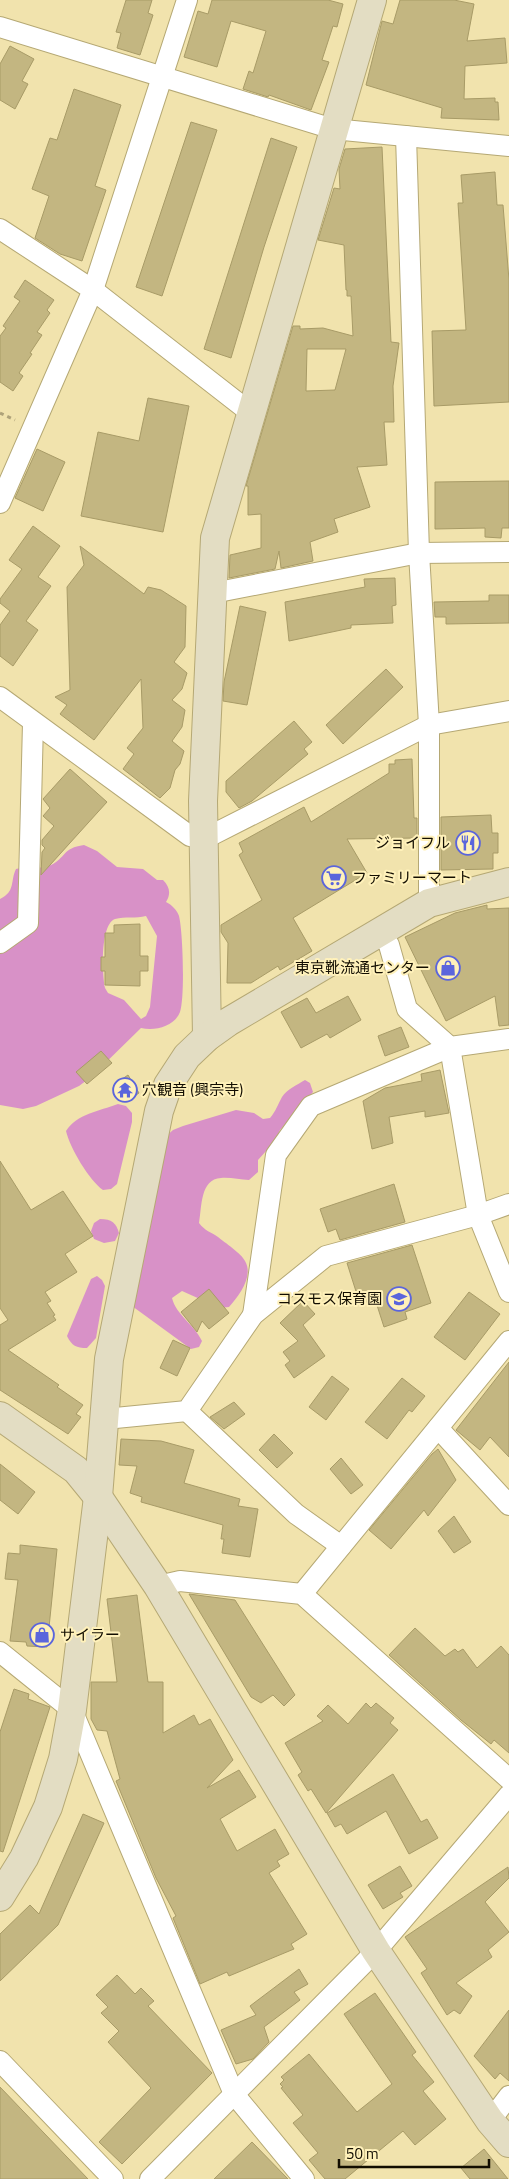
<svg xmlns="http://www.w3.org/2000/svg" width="509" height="2179" font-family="'Titillium Web','Noto Sans JP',sans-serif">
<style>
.forest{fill:#d891c7;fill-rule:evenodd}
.building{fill:#c3b681;stroke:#a89b67;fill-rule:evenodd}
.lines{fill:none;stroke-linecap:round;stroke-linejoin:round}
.street-casing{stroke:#b5a874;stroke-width:22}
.secondary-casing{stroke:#b5a874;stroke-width:30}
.path{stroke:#aea279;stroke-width:3;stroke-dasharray:4 4;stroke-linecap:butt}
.street{stroke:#fff;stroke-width:20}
.secondary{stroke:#e3ddc3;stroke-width:28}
.labels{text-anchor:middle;stroke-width:4;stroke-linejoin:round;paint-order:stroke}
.poi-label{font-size:15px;fill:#120d00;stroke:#fff1ba;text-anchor:end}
</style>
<rect width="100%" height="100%" fill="#f1e3ad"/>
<g class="forest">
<path d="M84,845L97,851L117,867L143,869L157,880H163C170,887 171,894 166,902C172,905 177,910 179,916C183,932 185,997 180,1012C174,1027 155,1031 141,1028L91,1077L79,1086L36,1106L23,1109L0,1105V899C16,891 10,881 16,869C28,866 40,870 51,865C66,858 62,848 84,845ZM146,916L157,936L150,1007L146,1016L141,1019L124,1000L108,993L105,988C102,975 100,924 115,919C125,916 136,919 146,916Z"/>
<path d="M305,1080L310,1083L313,1092L280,1130L275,1141L258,1160V1172L249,1180C240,1180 230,1177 221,1178C200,1179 202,1207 199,1223C205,1231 211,1232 218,1237C224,1242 242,1254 245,1261C254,1276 239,1296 229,1307L220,1308L182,1291L172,1298C176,1315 194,1324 202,1341L199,1347L191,1349L132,1306L164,1138L173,1130L183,1126L236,1110L254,1113L263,1119L270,1118C276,1111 278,1104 282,1097C287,1089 297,1085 305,1080Z"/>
<path d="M118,1104L126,1106L132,1113V1122L117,1184L111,1189L103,1190C89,1180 70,1148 66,1131C77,1114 99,1111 118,1104Z"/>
<path d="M100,1219C112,1219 116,1223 119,1233L115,1241L104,1243L94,1239L91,1231L94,1223Z"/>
<path d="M97,1276L102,1280L105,1286L96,1338L87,1348C76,1348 72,1346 67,1336L91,1279Z"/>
</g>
<g class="building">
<path d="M126,0H152L148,13L153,15L140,55L117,48L121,33L116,32Z"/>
<path d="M212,0H328L343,4L337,27L333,26L322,60L329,62L311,110L269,95L268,97L243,89L249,71L253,73L266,31L231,21L217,67L184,57L198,11L208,14Z"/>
<path d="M400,0H454L474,4L467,41L505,38L507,63L465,66L464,99L495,98V102H498L499,120L441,118L442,108L366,85L382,21L393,24Z"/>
<path d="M10,46L34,59L22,81L28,84L15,109L0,100V64Z"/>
<path d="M74,89L121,105L95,186L106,190L82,261L60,254L35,238L49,196L32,189L50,138L57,140Z"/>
<path d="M191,122L217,130L162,296L136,287Z"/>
<path d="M271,138L297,147L264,247L231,358L204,349Z"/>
<path d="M382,147L391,342L399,343L393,386L394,422H384L387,465L357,467L370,507L334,519L338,532L310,542L313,561L281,568L279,551L275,569L229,578L230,555L261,548V514L248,515V486H246L293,326H300V329L323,328L353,336L351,296H347V290H346L344,245L318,240L334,188L340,189L339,169L345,149ZM307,349H346L335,390L306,391Z"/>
<path d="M495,172L497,205H503L509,280V402L434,406L432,331L466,330L458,203H463L461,175Z"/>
<path d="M25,280L54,300L47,310L50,313L37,332L42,335L30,353L32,354L19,373L23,376L13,391L0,382V336L6,328L3,326L20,301L14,297Z"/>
<path d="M148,398L189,406L163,532L81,516L98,432L139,441Z"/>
<path d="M37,449L65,462L43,511L15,498Z"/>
<path d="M509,481V528H502L501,538L485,537V528L435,529V482Z"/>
<path d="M33,526L60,546L38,577L51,586L26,621L38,630L13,666L0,656V625L10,611L0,603V599L22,569L9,560Z"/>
<path d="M80,546L144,594L148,587L161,590L186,606L185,647L174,662L187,673L182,689L172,700L185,710L182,727L172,741L184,751L180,764L175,770L170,788L160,798L123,769L134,754L127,748L143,728L141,679L94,740L60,714L67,705L55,697L70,690L67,587L84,565Z"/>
<path d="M395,578L396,605L392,606L393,623L351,625V628L289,641L285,602L365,587L364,579Z"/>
<path d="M489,595H509V623L446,624V617H435L434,602L489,601Z"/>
<path d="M240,606L266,612L247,705L223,701L224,682Z"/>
<path d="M386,669L403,687L343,744L326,725Z"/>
<path d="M294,721L312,742L304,749L308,754L252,801L239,808L226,792V781Z"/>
<path d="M412,759L414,818H417V838L347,839L367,873L293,918L312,951L280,970L278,966L251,983H227L228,943L221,932V925L262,900L239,855L243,852L239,843L304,807L311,822L389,773V764H395V760Z"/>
<path d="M70,769L107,802L41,875L42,852L45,848L42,845V840L54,826L43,816L50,808L43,799Z"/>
<path d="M491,815L492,833H498V853H493V869L441,870V817Z"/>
<path d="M487,905V909L509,908V1025L499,1026L495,996L446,1021L405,937L455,913Z"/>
<path d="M140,924V956H148V971H140V986L105,985V971H101V957H105V933H114V925Z"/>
<path d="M348,996L361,1020L330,1038L327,1034L301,1048L281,1012L307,998L316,1013Z"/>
<path d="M401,1027L409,1047L385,1056L378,1036Z"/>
<path d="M101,1051L112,1063L87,1084L76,1072Z"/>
<path d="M440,1070L449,1113L425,1117V1111L389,1117L393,1143L372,1149L363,1101L385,1088L422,1081L421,1074Z"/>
<path d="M128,1075L139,1093L126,1102L115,1084Z"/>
<path d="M0,1161L31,1210L63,1191L93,1236L65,1254L77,1272L45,1292L51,1301L47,1303L55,1315L53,1316L56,1320L8,1350L59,1385L57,1387L83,1405L76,1414L81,1417L68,1434L0,1390V1325L8,1320L0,1308Z"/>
<path d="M394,1184L405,1222L340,1240L336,1229L328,1232L320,1209Z"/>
<path d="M412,1245L431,1303L405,1312L407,1319L384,1327L375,1299L360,1304L347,1263Z"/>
<path d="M209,1289L229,1313L209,1329L202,1321L197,1332L181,1312Z"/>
<path d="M469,1292L500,1314L465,1360L434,1337Z"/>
<path d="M303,1301L315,1314L303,1325L325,1356L294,1378L285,1365L290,1361L283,1352L298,1341L280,1323Z"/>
<path d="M173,1340L190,1348L177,1376L160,1368Z"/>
<path d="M509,1362V1457L490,1437L480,1450L456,1430Z"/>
<path d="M332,1376L349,1389L326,1420L309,1407Z"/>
<path d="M402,1378L425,1396L412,1412L409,1410L387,1439L365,1422Z"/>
<path d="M234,1402L245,1414L224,1429L210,1417Z"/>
<path d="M274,1434L293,1453L277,1468L259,1450Z"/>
<path d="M121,1439L161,1441L194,1450L184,1483L240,1499L238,1506L258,1509L250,1557L222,1553L224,1539H221L223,1525L141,1502L142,1497L130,1493L137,1466L119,1465Z"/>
<path d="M438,1449L456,1480L428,1516L424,1510L391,1549L369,1530L432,1454Z"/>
<path d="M341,1458L363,1485L351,1494L330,1469Z"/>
<path d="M0,1464L35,1492L18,1514L0,1500Z"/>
<path d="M454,1516L471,1542L454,1553L438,1531Z"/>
<path d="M20,1545L57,1549L47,1647L27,1646L26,1642L10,1641L18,1580L5,1579L8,1553L20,1554Z"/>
<path d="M189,1594L235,1600L295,1695L284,1706L273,1695L261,1703L251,1697Z"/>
<path d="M137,1595L148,1682H163V1733L194,1715L199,1725L210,1719L233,1760L207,1788L239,1770L256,1797L220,1819L237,1851L275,1829L289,1854L277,1861L280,1866L269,1873L307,1934L291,1944L294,1949L229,1976L227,1972L200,1984L173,1918L176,1916L156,1878L116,1781L120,1779L107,1731L97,1730L91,1719V1682H117L107,1599Z"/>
<path d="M415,1628L445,1656L455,1649L458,1652L463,1649L477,1668L501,1646L509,1655V1753L494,1740L491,1744L461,1720L389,1655Z"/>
<path d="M14,1689L29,1694L28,1699L50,1707L3,1852L0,1851V1732Z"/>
<path d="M366,1703L371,1708L376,1703L394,1718L390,1723L398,1730L326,1813L311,1789L308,1791L298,1775L302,1772L285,1743L323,1721L317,1716L328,1705L348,1724Z"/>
<path d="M393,1774L421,1822L427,1819L438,1838L409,1854L386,1811L347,1834L341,1824L335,1827L327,1813Z"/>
<path d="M83,1814L104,1823L58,1925L0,1981V1934L30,1905L39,1914Z"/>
<path d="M400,1866L412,1886L400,1893L403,1897L383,1909L368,1885Z"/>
<path d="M508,1867L509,1878L485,1902L509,1932L488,1950L492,1957L456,1983L472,1996L460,2014L454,2010L447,2015L421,1973L427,1969L405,1937Z"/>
<path d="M299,1969L308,1984L294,1992L300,2000L264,2027L269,2042L253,2059L236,2064L221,2030L256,2015L250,2006Z"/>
<path d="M117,1975L135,1994L141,1988L154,2001L148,2006L212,2073L122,2164L99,2142L151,2088L108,2042L119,2031L101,2013L108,2007L96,1995Z"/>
<path d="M375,1993L416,2052L412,2055L434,2082L423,2091L446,2119L415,2145L403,2131L345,2179H325L309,2160L318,2153L293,2123L303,2115L281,2088L283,2087L280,2084L284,2080L281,2077L309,2054L357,2112L392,2084L344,2014Z"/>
<path d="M509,2010V2081L500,2073L495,2079L474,2056Z"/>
<path d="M0,2087L88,2179H0Z"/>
<path d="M252,2142L288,2179H214Z"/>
<path d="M484,2149L508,2179H470L461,2168Z"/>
</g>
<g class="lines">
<g class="street-casing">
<g id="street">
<path d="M0,27L333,129L509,146"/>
<path d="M406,136L419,553L429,725V903"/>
<path d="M0,229L93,290L251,413"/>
<path d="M0,503L93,290L187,0"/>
<path d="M213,593L419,553L509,552"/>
<path d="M0,697L190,836L204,839L429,725L509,711"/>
<path d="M380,931L389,945L407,1009L450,1047L509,1039"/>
<path d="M0,943L28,923L33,723"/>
<path d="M253,1315L276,1155L311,1106L450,1047L478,1215L509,1292"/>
<path d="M187,1411L296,1514L341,1546"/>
<path d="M105,1419L187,1411L253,1315L326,1256L478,1215L509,1204"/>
<path d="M438,1428L509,1505"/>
<path d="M158,1586L180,1581L302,1594L509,1779"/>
<path d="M302,1594L509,1341"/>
<path d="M0,1652L72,1710L234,2094L304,2179"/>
<path d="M0,2061L113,2179"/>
<path d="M490,2121L509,2096"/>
<path d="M150,2179L376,1951L509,1795"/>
</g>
</g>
<g class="secondary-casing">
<g id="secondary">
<path d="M207,1037L203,801L215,538L372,0"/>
<path d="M0,1416L76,1470L98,1497L158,1586L376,1951L490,2121L509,2143"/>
<path d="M0,1897L24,1858L48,1807L63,1759L72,1710L98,1497L109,1359L159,1111L168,1085L187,1056L207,1037L228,1022L429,903L509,882"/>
</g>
</g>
<path class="path" d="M0,413L15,420"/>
<use href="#street" class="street"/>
<use href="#secondary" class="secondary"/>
</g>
<defs>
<g id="restaurant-ring" transform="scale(1.25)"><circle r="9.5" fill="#fff1ba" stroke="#5b65dc" stroke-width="1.5"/><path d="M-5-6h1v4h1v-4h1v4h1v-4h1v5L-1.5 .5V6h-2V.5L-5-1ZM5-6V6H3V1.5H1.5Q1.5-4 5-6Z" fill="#5b65dc"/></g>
<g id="supermarket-ring" transform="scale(1.25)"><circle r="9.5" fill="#fff1ba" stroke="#5b65dc" stroke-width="1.5"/><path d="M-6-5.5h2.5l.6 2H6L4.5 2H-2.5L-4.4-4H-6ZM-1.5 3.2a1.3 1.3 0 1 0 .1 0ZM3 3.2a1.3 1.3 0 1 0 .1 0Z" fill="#5b65dc"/></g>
<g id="shop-ring" transform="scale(1.25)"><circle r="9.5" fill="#fff1ba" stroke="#5b65dc" stroke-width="1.5"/><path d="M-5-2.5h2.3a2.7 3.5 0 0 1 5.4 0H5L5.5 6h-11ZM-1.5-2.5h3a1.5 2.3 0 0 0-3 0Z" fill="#5b65dc"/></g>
<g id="temple-ring" transform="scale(1.25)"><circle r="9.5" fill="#fff1ba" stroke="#5b65dc" stroke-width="1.5"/><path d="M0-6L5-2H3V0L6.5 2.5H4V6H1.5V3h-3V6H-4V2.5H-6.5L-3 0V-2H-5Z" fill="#5b65dc"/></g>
<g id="school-ring" transform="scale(1.25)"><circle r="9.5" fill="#fff1ba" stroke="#5b65dc" stroke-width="1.5"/><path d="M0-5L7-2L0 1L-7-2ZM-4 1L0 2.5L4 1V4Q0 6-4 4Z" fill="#5b65dc"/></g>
</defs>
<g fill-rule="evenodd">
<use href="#restaurant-ring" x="468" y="843"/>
<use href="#supermarket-ring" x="334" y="878"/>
<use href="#shop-ring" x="448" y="968"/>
<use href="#temple-ring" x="125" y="1090"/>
<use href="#school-ring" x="399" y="1299"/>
<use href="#shop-ring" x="42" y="1635"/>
</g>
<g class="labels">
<g class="poi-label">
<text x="450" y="848">ジョイフル</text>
<text x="352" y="883" text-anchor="start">ファミリーマート</text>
<text x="430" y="973">東京靴流通センター</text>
<text x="142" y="1095" text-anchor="start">穴観音 (興宗寺)</text>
<text x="382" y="1304">コスモス保育園</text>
<text x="60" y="1640" text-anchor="start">サイラー</text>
</g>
</g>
<path d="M339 2159v8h150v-8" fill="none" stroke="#120d00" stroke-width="2.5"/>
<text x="346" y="2159" font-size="15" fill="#120d00" stroke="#fff1ba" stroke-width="4" paint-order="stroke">50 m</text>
</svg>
